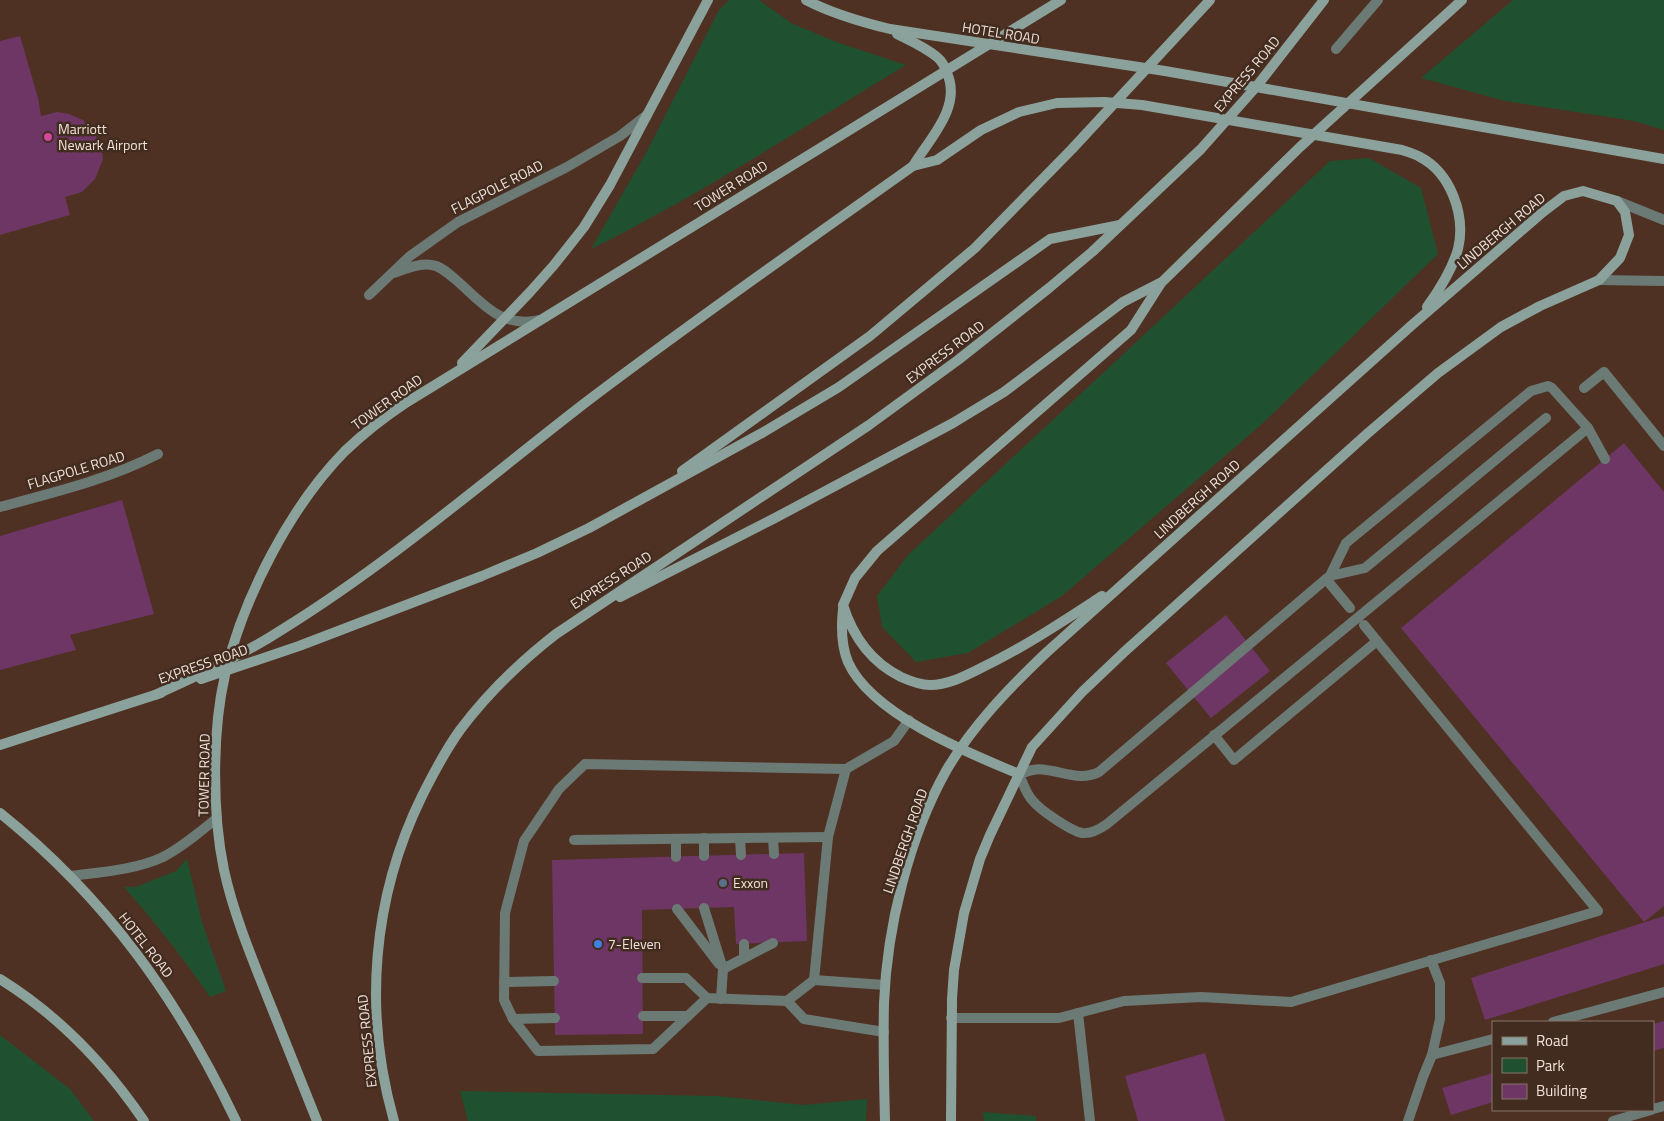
<svg xmlns="http://www.w3.org/2000/svg" width="1664" height="1121" font-family="'Titillium Web',sans-serif">
<style>
.built{fill:#4e3122;fill-rule:evenodd}
.green{fill:#1f5130}
.building{fill:#6d3664}
.lines{fill:none;stroke-linecap:round;stroke-linejoin:round}
.lane{stroke:#6c7a76;stroke-width:10}
.secondary{stroke:#8ba29c;stroke-width:10}
.hotel-dot{fill:#d1479c;stroke:#422c20;stroke-width:2}
.service-dot{fill:#5c6f8a;stroke:#422c20;stroke-width:2}
.shop-dot{fill:#3f7fe0;stroke:#422c20;stroke-width:2}
.labels{text-anchor:middle;stroke-width:5;stroke-linejoin:round;paint-order:stroke}
.street-label{font-size:14px;fill:#f0e1d9;stroke:#422c20}
.poi-label{font-size:14px;fill:#f0e1d9;stroke:#422c20;text-anchor:start}
</style>
<rect width="100%" height="100%" fill="#422c20"/>
<path class="built" d="M0,0H1664V1121H0ZM1493,1022H1653V1110H1493Z"/>
<g class="green">
<path d="M729,0H759L791,23L839,43L906,65C802,128 700,195 591,249L646,153L719,10Z"/>
<path d="M1513,0H1664V130L1634,121L1505,101L1421,78Z"/>
<path d="M1369,158L1421,188L1438,254L1262,424L1062,596L968,653L916,662L882,627L877,596L908,555L1330,161Z"/>
<path d="M187,859L202,922L226,991L210,997C183,958 155,922 124,887H136L176,871Z"/>
<path d="M0,1035L70,1089L94,1121H0Z"/>
<path d="M460,1091L717,1096L804,1105L867,1099L866,1121H468Z"/>
<path d="M983,1112L1036,1116V1121H984Z"/>
</g>
<g class="building">
<path d="M20,36L38,98L41,116L57,112L69,114L83,120L93,130L100,143L103,159L95,179L82,192L65,197L70,215L0,235V41Z"/>
<path d="M1624,443L1664,492V906L1644,922L1401,628Z"/>
<path d="M122,500L154,614L70,635L76,650L0,670V536Z"/>
<path d="M1226,615L1270,671L1211,718L1166,663Z"/>
<path d="M804,853L807,941L736,944L734,907L642,910L643,1034L555,1035L552,860Z"/>
<path d="M1664,916V964L1485,1020L1471,978Z"/>
<path d="M1664,1021V1048L1653,1051V1024Z"/>
<path d="M1205,1053L1225,1121H1138L1125,1076Z"/>
<path d="M1493,1073V1102L1451,1115L1442,1088Z"/>
</g>
<g class="lines">
<g class="lane">
<path d="M1336,49L1378,0"/>
<path d="M1617,201L1664,220"/>
<path d="M394,273C406,269 419,263 432,265C440,266 448,273 455,279C482,302 500,329 540,320"/>
<path d="M1599,280L1664,281"/>
<path d="M369,295L410,256L458,222L567,167L620,136L647,115"/>
<path d="M1584,388L1604,372L1664,446"/>
<path d="M1546,418L1365,568L1330,576L1326,579L1099,772C1081,781 1064,772 1046,770C1036,768 1028,771 1019,774C1023,783 1026,794 1033,801C1040,810 1071,831 1082,833C1091,834 1100,829 1107,824L1588,428"/>
<path d="M0,507C55,492 107,480 158,454"/>
<path d="M1330,576L1346,543L1531,391L1548,386L1552,388L1588,428L1605,459"/>
<path d="M1326,579L1350,608"/>
<path d="M1364,625L1377,641"/>
<path d="M704,838V856"/>
<path d="M740,838L741,855"/>
<path d="M773,838L774,854"/>
<path d="M676,839V857"/>
<path d="M574,840L828,837"/>
<path d="M71,876C101,872 135,870 163,857C182,847 200,832 217,818"/>
<path d="M704,908L723,969L721,999"/>
<path d="M677,909L719,964"/>
<path d="M744,944V957"/>
<path d="M723,969L773,943"/>
<path d="M642,978H686L707,998L787,1001L814,980L885,985"/>
<path d="M814,980L828,837L846,769"/>
<path d="M504,982L554,981"/>
<path d="M707,998L653,1049L538,1051L513,1019L504,1000L505,913L524,841L559,789L585,764L846,769L894,741L909,720"/>
<path d="M787,1001L804,1019L884,1032"/>
<path d="M1078,1013L1090,1121"/>
<path d="M643,1016H688"/>
<path d="M951,1018H1059L1124,1001L1201,997L1291,1002L1598,911L1377,641L1234,760L1214,735"/>
<path d="M513,1019L555,1018"/>
<path d="M1553,1022L1664,992"/>
<path d="M1432,1055L1493,1039"/>
<path d="M1653,1109L1664,1106"/>
<path d="M1408,1121L1423,1077L1432,1055L1440,1019V983L1431,960"/>
<path d="M1613,1121L1651,1110"/>
</g>
<g class="secondary">
<path d="M806,0C833,14 861,22 890,29L1165,71L1664,159"/>
<path d="M897,34C911,41 925,47 937,57C942,61 945,67 947,73C962,107 930,138 913,166"/>
<path d="M462,363L530,292L554,265L584,227L610,185L708,0"/>
<path d="M682,471L870,336L975,248L1072,149L1210,0"/>
<path d="M1102,596C1062,622 1023,648 981,668C965,676 948,685 930,685C920,685 910,681 901,677C871,662 853,637 843,605L855,578L877,551L1131,330L1161,283L1300,147L1462,0"/>
<path d="M620,597L775,518L953,423L1004,392L1123,302L1160,283"/>
<path d="M843,609C841,627 841,645 848,662C871,714 968,753 1019,774"/>
<path d="M201,679L299,646L482,576L537,553L589,528L762,433L839,387L1050,239L1120,225"/>
<path d="M155,695C199,675 243,655 283,629C389,563 483,482 581,406C690,323 802,245 913,166L937,160L981,130L1019,112L1057,103L1104,102L1142,105L1402,150C1408,152 1415,154 1420,157C1451,173 1466,216 1458,249C1452,270 1440,289 1427,307"/>
<path d="M0,745L161,693"/>
<path d="M0,813C106,898 178,999 236,1121"/>
<path d="M0,979C58,1015 106,1065 144,1121"/>
<path d="M317,1121C300,1078 282,1034 265,991C249,951 233,911 224,870C212,812 212,732 225,675C243,598 290,507 345,451C364,433 383,418 404,404L1061,0"/>
<path d="M394,1121C363,1012 372,898 422,796C433,774 445,751 460,730C487,694 520,662 556,634L869,425L958,360L1049,288L1092,252L1201,149L1256,87L1324,0"/>
<path d="M885,1121C884,1082 883,1043 884,1003C887,927 909,837 946,771C972,726 1010,687 1047,652L1412,325L1543,212L1564,196L1583,191L1617,201L1625,212L1629,235L1620,258L1599,280L1540,306L1501,327L1438,373L1368,433L1123,653L1083,691L1032,747L990,835L980,859L964,913L954,970L952,999L951,1121"/>
</g>
</g>
<circle class="hotel-dot" cx="48" cy="137" r="5"/>
<circle class="service-dot" cx="723" cy="883" r="5"/>
<circle class="shop-dot" cx="598" cy="944" r="5"/>
<g class="labels">
<g class="street-label">
<text transform="translate(1001 33) rotate(9)" y="5">HOTEL ROAD</text>
<text transform="translate(1247 74) rotate(-50)" y="5">EXPRESS ROAD</text>
<text transform="translate(731 186) rotate(-32)" y="5">TOWER ROAD</text>
<text transform="translate(497 187) rotate(-27)" y="5">FLAGPOLE ROAD</text>
<text transform="translate(1501 231) rotate(-40)" y="5">LINDBERGH ROAD</text>
<text transform="translate(945 352) rotate(-37)" y="5">EXPRESS ROAD</text>
<text transform="translate(387 402) rotate(-36)" y="5">TOWER ROAD</text>
<text transform="translate(76 470) rotate(-17)" y="5">FLAGPOLE ROAD</text>
<text transform="translate(1197 499) rotate(-42)" y="5">LINDBERGH ROAD</text>
<text transform="translate(611 580) rotate(-33)" y="5">EXPRESS ROAD</text>
<text transform="translate(203 664) rotate(-19)" y="5">EXPRESS ROAD</text>
<text transform="translate(204 775) rotate(-89)" y="5">TOWER ROAD</text>
<text transform="translate(905 841) rotate(-71)" y="5">LINDBERGH ROAD</text>
<text transform="translate(146 945) rotate(52)" y="5">HOTEL ROAD</text>
<text transform="translate(367 1041) rotate(-96)" y="5">EXPRESS ROAD</text>
</g>
<g class="poi-label">
<text x="58" y="134">Marriott<tspan x="58" dy="16">Newark Airport</tspan></text>
<text x="733" y="888">Exxon</text>
<text x="608" y="949">7-Eleven</text>
</g>
</g>
<rect x="1492" y="1021" width="162" height="90" fill="#422c20" stroke="#88746a"/>
<rect x="1502" y="1037" width="25" height="8" fill="#8ba29c" stroke="#88746a"/>
<text x="1536" y="1046" font-size="15" fill="#f0e1d9">Road</text>
<rect x="1502" y="1058" width="25" height="15" fill="#1f5130" stroke="#88746a"/>
<text x="1536" y="1071" font-size="15" fill="#f0e1d9">Park</text>
<rect x="1502" y="1084" width="25" height="15" fill="#6d3664" stroke="#88746a"/>
<text x="1536" y="1096" font-size="15" fill="#f0e1d9">Building</text>
</svg>
